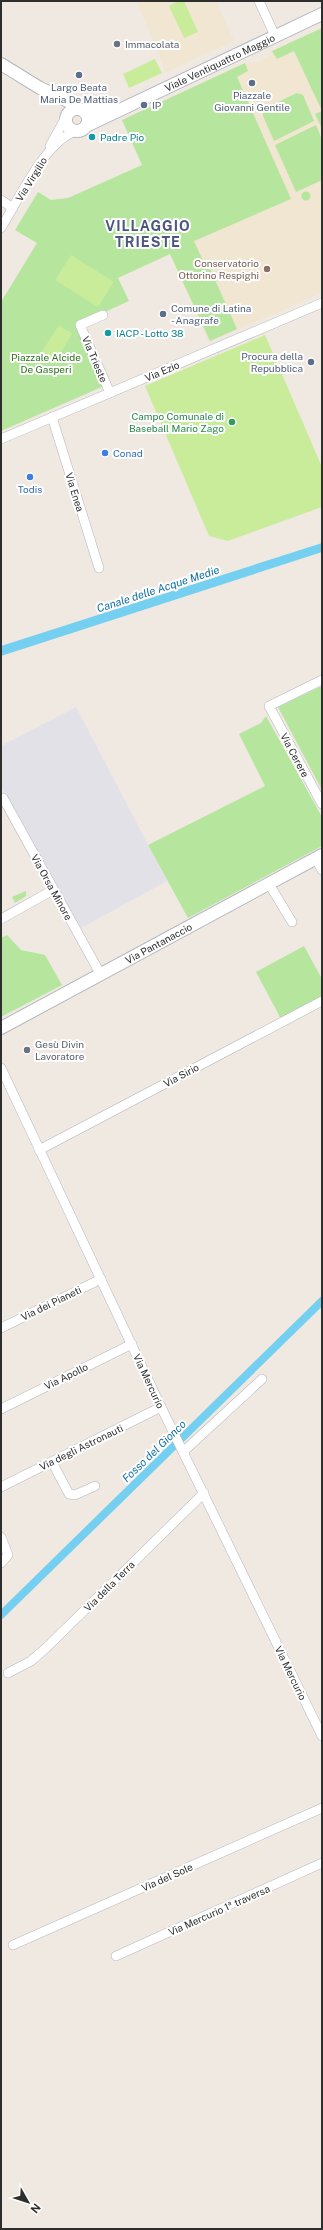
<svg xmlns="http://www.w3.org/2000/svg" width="323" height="2230" font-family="'Public Sans',sans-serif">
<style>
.industrial{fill:#e3e1e8}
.education{fill:#f0e6d1}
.green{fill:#b6e59e}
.pitch{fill:#c9ec9a}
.water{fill:#75cff0}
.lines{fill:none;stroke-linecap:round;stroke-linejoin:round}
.canal{stroke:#75cff0;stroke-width:8}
.street-casing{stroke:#b4b7c1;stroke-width:10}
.secondary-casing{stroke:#b4b7c1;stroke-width:14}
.street{stroke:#fff;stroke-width:9}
.secondary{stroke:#fff;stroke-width:12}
.worship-dot{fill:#6b7280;stroke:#fff;stroke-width:1.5}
.service-dot{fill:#5c6f8a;stroke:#fff;stroke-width:1.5}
.culture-dot{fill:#0f9aa8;stroke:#fff;stroke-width:1.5}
.education-dot{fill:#8d6e63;stroke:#fff;stroke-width:1.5}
.leisure-dot{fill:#2e9e5b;stroke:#fff;stroke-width:1.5}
.shop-dot{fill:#3f7fe0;stroke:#fff;stroke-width:1.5}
.labels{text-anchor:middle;stroke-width:4;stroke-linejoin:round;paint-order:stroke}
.worship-label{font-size:10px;fill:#5b616d;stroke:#fff;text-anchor:start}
.street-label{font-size:10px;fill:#2e2e2e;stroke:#fff}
.service-label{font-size:10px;fill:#4e5e75;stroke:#fff}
.culture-label{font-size:10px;fill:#0d838f;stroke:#fff;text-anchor:start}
.education-label{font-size:10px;fill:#785e54;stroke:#fff;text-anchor:end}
.park-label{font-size:10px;fill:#2c6e1b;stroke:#fff}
.leisure-label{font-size:10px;fill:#27864d;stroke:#fff;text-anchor:end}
.shop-label{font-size:10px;fill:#366cbe;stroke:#fff;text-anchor:start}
.water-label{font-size:11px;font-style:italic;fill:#0d6fa3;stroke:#fff}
.district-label{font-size:14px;font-weight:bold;letter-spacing:1px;fill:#4d5680;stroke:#fff}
</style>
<rect width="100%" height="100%" fill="#efe9e1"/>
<path class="industrial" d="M76,707L167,881L81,928L1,787V746Z"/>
<g class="education">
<path d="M137,1H216L234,41L166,72Z"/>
<path d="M322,28V293L209,342L170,254L113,280L77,195L142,165L122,120L248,62L254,63L261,61L269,56L270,52Z"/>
</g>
<g class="green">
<path d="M322,28V129L315,114L322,111L294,51L277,59L272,51Z"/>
<path d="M245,63L248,71L237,77L291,199L194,241L205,265L208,264L237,329L210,341L170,254L118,278L129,301L78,324L104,386L1,431V302L37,243L15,230L38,192L51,200L68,198L142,165L122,120Z"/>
<path d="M297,93L303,95L314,121L274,141L263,116V109Z"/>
<path d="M316,125L322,140V180L296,192L275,145Z"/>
<circle cx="306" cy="196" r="4.5"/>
<path d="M322,686V790L278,707Z"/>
<path d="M266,716L322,817V846L188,918L148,845L265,786L239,734L261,723Z"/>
<path d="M26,891V896L15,903L12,897Z"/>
<path d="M7,935L21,950L45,955L62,985L1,1017V938Z"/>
<path d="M304,946L322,979V998L281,1019L256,972Z"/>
</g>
<g class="pitch">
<path d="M178,1H184L198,32L184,38L169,6Z"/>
<path d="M155,59L162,73L129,88L123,74Z"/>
<path d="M71,255L114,282L98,307L55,280Z"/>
<path d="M59,325L72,334L55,362L41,353Z"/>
<path d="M265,335L322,467V507L228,541L209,536L145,386Z"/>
</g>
<path class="water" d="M322,543V552L1,656V646Z"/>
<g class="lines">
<path class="canal" d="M1,1615L322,1301"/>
<g class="street-casing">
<g id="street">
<path d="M259,1L275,36"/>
<path d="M50,146L65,119"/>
<path d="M1,200L13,208"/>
<path d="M1,228C17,202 46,140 76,131"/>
<path d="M103,315L80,325L110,393"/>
<path d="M52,417L99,568"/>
<path d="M1,439L322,303"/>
<path d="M322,680L269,706L322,804"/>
<path d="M3,798L101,975"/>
<path d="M316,859L322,870"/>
<path d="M269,884L292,922"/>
<path d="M1,919L53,890"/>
<path d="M1,1068L161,1407L322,1736"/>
<path d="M39,1150L322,1001"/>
<path d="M1,1328L101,1279"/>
<path d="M1,1409L132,1344"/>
<path d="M184,1451L262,1379"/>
<path d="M52,1462L69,1494L75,1495L95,1486"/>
<path d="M1,1487L161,1407"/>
<path d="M1,1537L8,1555L1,1563"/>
<path d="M8,1673L31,1661L46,1648L204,1493"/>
<path d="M13,1945L322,1808"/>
<path d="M116,1956L322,1863"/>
</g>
</g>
<g class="secondary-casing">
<g id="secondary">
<path d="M1,64L40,88L72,103L77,108"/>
<circle cx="77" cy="120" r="11"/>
<path d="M82,110H117"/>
<path id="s1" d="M86,126L322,14"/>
<path id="s2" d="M1,1028L322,855"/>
</g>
</g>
<use href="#street" class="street"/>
<use href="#secondary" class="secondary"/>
</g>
<g class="worship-dot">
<circle cx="117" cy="44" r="4"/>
<circle cx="27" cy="1050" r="4"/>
</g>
<g class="service-dot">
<circle cx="79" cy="75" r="4"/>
<circle cx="252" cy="83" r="4"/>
<circle cx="144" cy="105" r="4"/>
<circle cx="163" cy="314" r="4"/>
<circle cx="311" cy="362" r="4"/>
</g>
<g class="culture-dot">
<circle cx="92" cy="137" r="4"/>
<circle cx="108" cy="333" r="4"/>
</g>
<circle class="education-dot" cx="267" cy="269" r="4"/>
<circle class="leisure-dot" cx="232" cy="422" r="4"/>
<g class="shop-dot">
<circle cx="105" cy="453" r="4"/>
<circle cx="30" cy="477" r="4"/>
</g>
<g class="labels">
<g class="worship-label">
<text x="125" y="48">Immacolata</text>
<text x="35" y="1048">Gesù Divin<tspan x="35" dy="12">Lavoratore</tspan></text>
</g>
<g class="street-label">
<text dy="4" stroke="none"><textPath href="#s1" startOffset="148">Viale Ventiquattro Maggio</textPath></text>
<text transform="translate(31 179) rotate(-58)" y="4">Via Virgilio</text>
<text transform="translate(95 359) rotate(67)" y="4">Via Trieste</text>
<text transform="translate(162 371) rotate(-23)" y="4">Via Ezio</text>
<text transform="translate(75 492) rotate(73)" y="4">Via Enea</text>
<text transform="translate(295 755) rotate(62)" y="4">Via Cerere</text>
<text transform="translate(52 887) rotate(61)" y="4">Via Orsa Minore</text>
<text dy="4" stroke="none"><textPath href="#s2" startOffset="179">Via Pantanaccio</textPath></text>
<text transform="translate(181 1075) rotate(-28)" y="4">Via Sirio</text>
<text transform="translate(51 1303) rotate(-26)" y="4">Via dei Pianeti</text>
<text transform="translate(66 1376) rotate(-26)" y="4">Via Apollo</text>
<text transform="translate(149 1381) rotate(65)" y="4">Via Mercurio</text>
<text transform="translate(81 1447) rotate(-26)" y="4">Via degli Astronauti</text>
<text transform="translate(109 1586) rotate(-45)" y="4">Via della Terra</text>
<text transform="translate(291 1673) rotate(64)" y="4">Via Mercurio</text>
<text transform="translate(167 1877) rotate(-24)" y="4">Via del Sole</text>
<text transform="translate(219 1910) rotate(-24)" y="4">Via Mercurio 1ª traversa</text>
</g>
<g class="service-label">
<text x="79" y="91">Largo Beata<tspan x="79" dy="12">Maria De Mattias</tspan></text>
<text x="252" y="99">Piazzale<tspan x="252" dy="12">Giovanni Gentile</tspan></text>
<text x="152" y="109" text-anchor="start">IP</text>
<text x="171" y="312" text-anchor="start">Comune di Latina<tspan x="171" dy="12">- Anagrafe</tspan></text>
<text x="303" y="360" text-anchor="end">Procura della<tspan x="303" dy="12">Repubblica</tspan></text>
</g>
<g class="culture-label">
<text x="100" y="141">Padre Pio</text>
<text x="116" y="337">IACP - Lotto 38</text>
</g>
<g class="education-label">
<text x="259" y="267">Conservatorio<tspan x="259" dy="12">Ottorino Respighi</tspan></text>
</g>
<g class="park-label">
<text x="46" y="361">Piazzale Alcide<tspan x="46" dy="12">De Gasperi</tspan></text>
</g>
<g class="leisure-label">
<text x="224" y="420">Campo Comunale di<tspan x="224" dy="12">Baseball Mario Zago</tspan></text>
</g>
<g class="shop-label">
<text x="113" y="457">Conad</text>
<text x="30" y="493" text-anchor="middle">Todis</text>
</g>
<g class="water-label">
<text transform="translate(158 589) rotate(-18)" y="4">Canale delle Acque Medie</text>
<text transform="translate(154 1451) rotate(-44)" y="4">Fosso del Gionco</text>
</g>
<g class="district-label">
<text x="148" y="231">VILLAGGIO<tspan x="148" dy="16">TRIESTE</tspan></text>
</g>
</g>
<rect width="323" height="2230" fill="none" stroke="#2e2e2e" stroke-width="4"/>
<g transform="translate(28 2202) rotate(129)" stroke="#ffffff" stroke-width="3" paint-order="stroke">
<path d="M0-3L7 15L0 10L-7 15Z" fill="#2e2e2e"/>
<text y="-6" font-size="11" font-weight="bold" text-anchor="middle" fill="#2e2e2e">N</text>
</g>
</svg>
